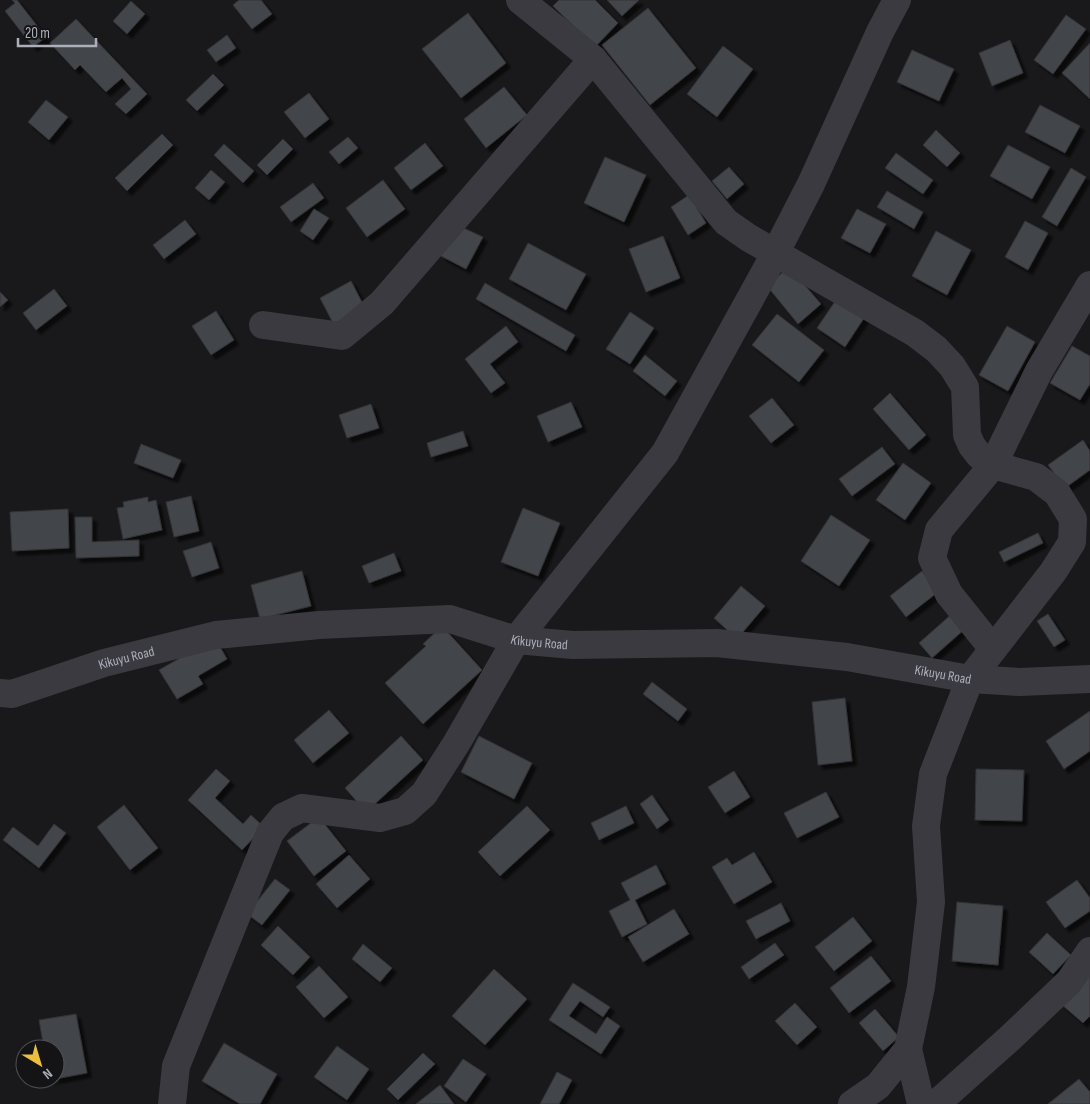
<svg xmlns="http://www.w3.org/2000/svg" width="1090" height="1104" font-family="'Sofia Sans Condensed',sans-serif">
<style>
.building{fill:#434448;stroke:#333337;filter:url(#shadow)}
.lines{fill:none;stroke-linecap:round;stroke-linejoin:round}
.street{stroke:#3a3a40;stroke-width:28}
.labels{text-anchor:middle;stroke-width:4;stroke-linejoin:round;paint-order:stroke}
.street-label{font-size:14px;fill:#acafba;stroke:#141416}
</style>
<defs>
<filter id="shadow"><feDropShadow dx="4.5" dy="4.5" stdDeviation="1" flood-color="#0009"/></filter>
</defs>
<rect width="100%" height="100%" fill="#19191b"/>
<g class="building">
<path d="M12,0H17L46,37L33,47L5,11L15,3Z"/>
<path d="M239,0H261L272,14L252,29L233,5Z"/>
<path d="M559,0H595L618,23L595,47L553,6Z"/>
<path d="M607,0H639L622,16Z"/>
<path d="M131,1L145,14L127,34L113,21Z"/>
<path d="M648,8L696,68L650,105L602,45Z"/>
<path d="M468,13L506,63L461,98L422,49Z"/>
<path d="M1066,15L1086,29L1053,74L1034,60Z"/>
<path d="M76,19L147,94L126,114L115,104L131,89L122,78L106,92L80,65L75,70L50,43Z"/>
<path d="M227,35L236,48L216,62L207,50Z"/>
<path d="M1010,40L1023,73L992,86L979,53Z"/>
<path d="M1090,43V99L1062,73Z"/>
<path d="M723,46L753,69L717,117L687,94Z"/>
<path d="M912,50L954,69L939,101L897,82Z"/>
<path d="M213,74L224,85L197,111L186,100Z"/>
<path d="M504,87L527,115L486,148L464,119Z"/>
<path d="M309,93L329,119L305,138L284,112Z"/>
<path d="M46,100L68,117L49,140L28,122Z"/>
<path d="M1040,105L1080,126L1065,153L1025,132Z"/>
<path d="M936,130L960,153L947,167L923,145Z"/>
<path d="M162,134L173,145L127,191L115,178Z"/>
<path d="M348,137L358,148L339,164L329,152Z"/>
<path d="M283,139L293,149L267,175L257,165Z"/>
<path d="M425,143L443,166L411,190L394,168Z"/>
<path d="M224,144L254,171L243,183L214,155Z"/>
<path d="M1008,145L1050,167L1032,199L990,176Z"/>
<path d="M896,153L933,180L923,194L885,168Z"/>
<path d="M605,157L646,175L624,222L584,203Z"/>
<path d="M729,167L744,184L727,199L712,181Z"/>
<path d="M1071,168L1086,177L1057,226L1042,217Z"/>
<path d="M211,170L225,182L209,200L195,188Z"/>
<path d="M383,180L405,209L367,237L346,208Z"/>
<path d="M313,183L324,198L291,222L280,207Z"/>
<path d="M887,191L923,212L914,229L877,207Z"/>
<path d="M689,195L706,223L688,235L671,207Z"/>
<path d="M314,209L329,218L313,240L300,231Z"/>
<path d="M857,209L886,224L870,253L841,238Z"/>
<path d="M185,220L196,234L164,259L153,245Z"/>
<path d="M1025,221L1048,233L1028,270L1005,257Z"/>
<path d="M457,225L483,237L466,269L441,256Z"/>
<path d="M936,231L971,250L947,295L912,276Z"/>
<path d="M663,236L680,278L646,292L629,249Z"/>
<path d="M528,243L586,274L566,310L509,279Z"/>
<path d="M789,267L821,304L798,324L767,286Z"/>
<path d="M351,281L365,308L334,325L320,298Z"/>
<path d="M485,283L575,335L566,351L476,299Z"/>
<path d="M54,289L67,306L36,330L23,313Z"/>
<path d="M0,292L8,300L0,307Z"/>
<path d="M840,294L868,312L845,347L817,328Z"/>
<path d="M216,311L234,340L211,355L192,326Z"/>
<path d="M630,312L654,328L630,364L606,349Z"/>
<path d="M777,314L824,350L799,382L752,345Z"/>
<path d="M506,326L518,342L490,364L505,383L491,393L465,359Z"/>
<path d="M1007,326L1035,342L1008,391L979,375Z"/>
<path d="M1072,346L1090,356V384L1080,400L1050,383Z"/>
<path d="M645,355L677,381L665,396L633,371Z"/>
<path d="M890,393L926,435L909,450L873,409Z"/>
<path d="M772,398L794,425L771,443L749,416Z"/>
<path d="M571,402L582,427L548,442L537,416Z"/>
<path d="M371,404L379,428L347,438L339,415Z"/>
<path d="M463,431L468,446L431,457L427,443Z"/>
<path d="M1083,440L1090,451V470L1065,488L1048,465Z"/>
<path d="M141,444L181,460L173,478L134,463Z"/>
<path d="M882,447L895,464L852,496L839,479Z"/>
<path d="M903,463L931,483L905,520L876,500Z"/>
<path d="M191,496L199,531L174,537L166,502Z"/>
<path d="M148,497V502L156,500L162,530L123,539L117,508L124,507L123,502Z"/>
<path d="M523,508L560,523L538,576L501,562Z"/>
<path d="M68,509L69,548L12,551L10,512Z"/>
<path d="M831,515L870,540L839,586L801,561Z"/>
<path d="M75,517H92V542L139,540V556L76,558Z"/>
<path d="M1038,533L1043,543L1004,562L999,552Z"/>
<path d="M211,542L219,568L192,577L183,551Z"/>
<path d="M394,553L401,571L369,583L362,566Z"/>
<path d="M302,571L311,606L260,619L251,585Z"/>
<path d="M922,571L938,592L906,617L890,596Z"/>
<path d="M741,586L765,606L737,639L714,618Z"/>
<path d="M954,612L967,627L932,658L919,643Z"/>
<path d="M1048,614L1065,640L1054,647L1037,621Z"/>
<path d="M442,626L482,670L423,724L385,683L426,646L423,644Z"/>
<path d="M215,638L227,659L198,676L203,684L177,699L159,670Z"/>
<path d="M652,682L687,709L678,721L643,694Z"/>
<path d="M845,698L852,761L818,765L812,702Z"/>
<path d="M329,710L349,733L313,763L294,740Z"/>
<path d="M1090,711V751L1064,769L1046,741Z"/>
<path d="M401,736L423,760L366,812L345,788Z"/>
<path d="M479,736L532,763L514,799L461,772Z"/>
<path d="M216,769L230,781L215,798L243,824L251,815L264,827L242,850L188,800Z"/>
<path d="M976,769L1024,770L1022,821L975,820Z"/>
<path d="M734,771L750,797L725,813L708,787Z"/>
<path d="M826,792L839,817L797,838L784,813Z"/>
<path d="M652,795L669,820L657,829L640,804Z"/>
<path d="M124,805L158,848L130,870L97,827Z"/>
<path d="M527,806L550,830L500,876L478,852Z"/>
<path d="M626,806L634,823L599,840L591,823Z"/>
<path d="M319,817L346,851L314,876L287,841Z"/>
<path d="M54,824L66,833L39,868L3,840L13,827L38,846Z"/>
<path d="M754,852L772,882L734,904L712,867L727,858L732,865Z"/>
<path d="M349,855L370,879L337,908L316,884Z"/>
<path d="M656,865L666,884L635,900L647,924L622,937L609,911L630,900L621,883Z"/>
<path d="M275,879L290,890L262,925L247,914Z"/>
<path d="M1077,880L1090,898V911L1065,928L1046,902Z"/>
<path d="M957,902L1003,906L998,965L952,961Z"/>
<path d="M781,903L790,921L756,939L746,921Z"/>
<path d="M674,909L689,934L643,962L628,937Z"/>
<path d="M853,917L872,941L834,971L815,947Z"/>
<path d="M278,926L310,957L293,975L261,945Z"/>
<path d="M1047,933L1071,955L1053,974L1029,952Z"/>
<path d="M775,943L784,955L749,979L741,967Z"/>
<path d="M363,944L392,968L380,982L352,959Z"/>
<path d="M871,956L891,981L849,1013L830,988Z"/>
<path d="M319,966L348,997L324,1018L296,987Z"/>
<path d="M494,969L527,999L485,1045L452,1016Z"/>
<path d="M1090,971V1016L1083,1023L1061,1004Z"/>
<path d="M573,983L610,1007L603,1017L580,1001L569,1016L596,1034L607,1017L620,1026L601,1054L549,1020Z"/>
<path d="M795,1003L817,1027L797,1045L775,1021Z"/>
<path d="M875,1009L899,1037L883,1051L859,1023Z"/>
<path d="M76,1014L87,1073L50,1080L55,1079V1049H44L39,1020Z"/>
<path d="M224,1043L277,1074L260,1104H240L202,1081Z"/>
<path d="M337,1046L369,1069L347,1100L314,1077Z"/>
<path d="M423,1053L435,1064L398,1100L387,1089Z"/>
<path d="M463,1059L486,1074L466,1102L444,1086Z"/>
<path d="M557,1072L572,1080L559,1104H540Z"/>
<path d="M1079,1079L1090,1092V1104H1048Z"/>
<path d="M440,1085L454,1104H416Z"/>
</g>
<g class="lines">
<g class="street">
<path d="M520,0L593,59L726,222L749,238L915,333L936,349L952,366L965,387L967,435L972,446L979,455L993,465L1036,477L1057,493L1073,519L1072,542L1053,572L970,679L933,774L926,826L931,902L921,987L908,1049L878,1086L852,1104"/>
<path d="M263,325L342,336L382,303L593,59"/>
<path d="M993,649L949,594L932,558L939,530L993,465L1039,371L1090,285"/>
<path id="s1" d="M0,693L12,694L104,663L216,635L319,625L450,619L516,640L573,645L717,643L847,657L970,679L1020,682L1090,679"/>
<path d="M908,1049L921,1104"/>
<path d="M172,1104L176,1066L270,833L283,817L302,808L380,818L405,811L424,794L456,744L516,640L665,453L776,252L811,184L880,32L897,0"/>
<path d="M936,1104L1009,1039L1069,982L1090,951"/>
</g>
</g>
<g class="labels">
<g class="street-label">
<text dy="5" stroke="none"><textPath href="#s1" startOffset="552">Kikuyu Road</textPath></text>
<text dy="5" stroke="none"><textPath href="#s1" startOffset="132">Kikuyu Road</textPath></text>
<text dy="5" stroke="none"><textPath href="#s1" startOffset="958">Kikuyu Road</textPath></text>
</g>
</g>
<g transform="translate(40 1064) rotate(142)"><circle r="24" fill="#141416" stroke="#515258"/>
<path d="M0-4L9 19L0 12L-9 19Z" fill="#ebbe40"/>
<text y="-8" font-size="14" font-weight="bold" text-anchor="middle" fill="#acafba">N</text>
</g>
<path d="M18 38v8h78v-8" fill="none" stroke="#acafba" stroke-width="2.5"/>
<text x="25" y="38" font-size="15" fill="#acafba" stroke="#141416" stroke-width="4" paint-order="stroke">20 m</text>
</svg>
